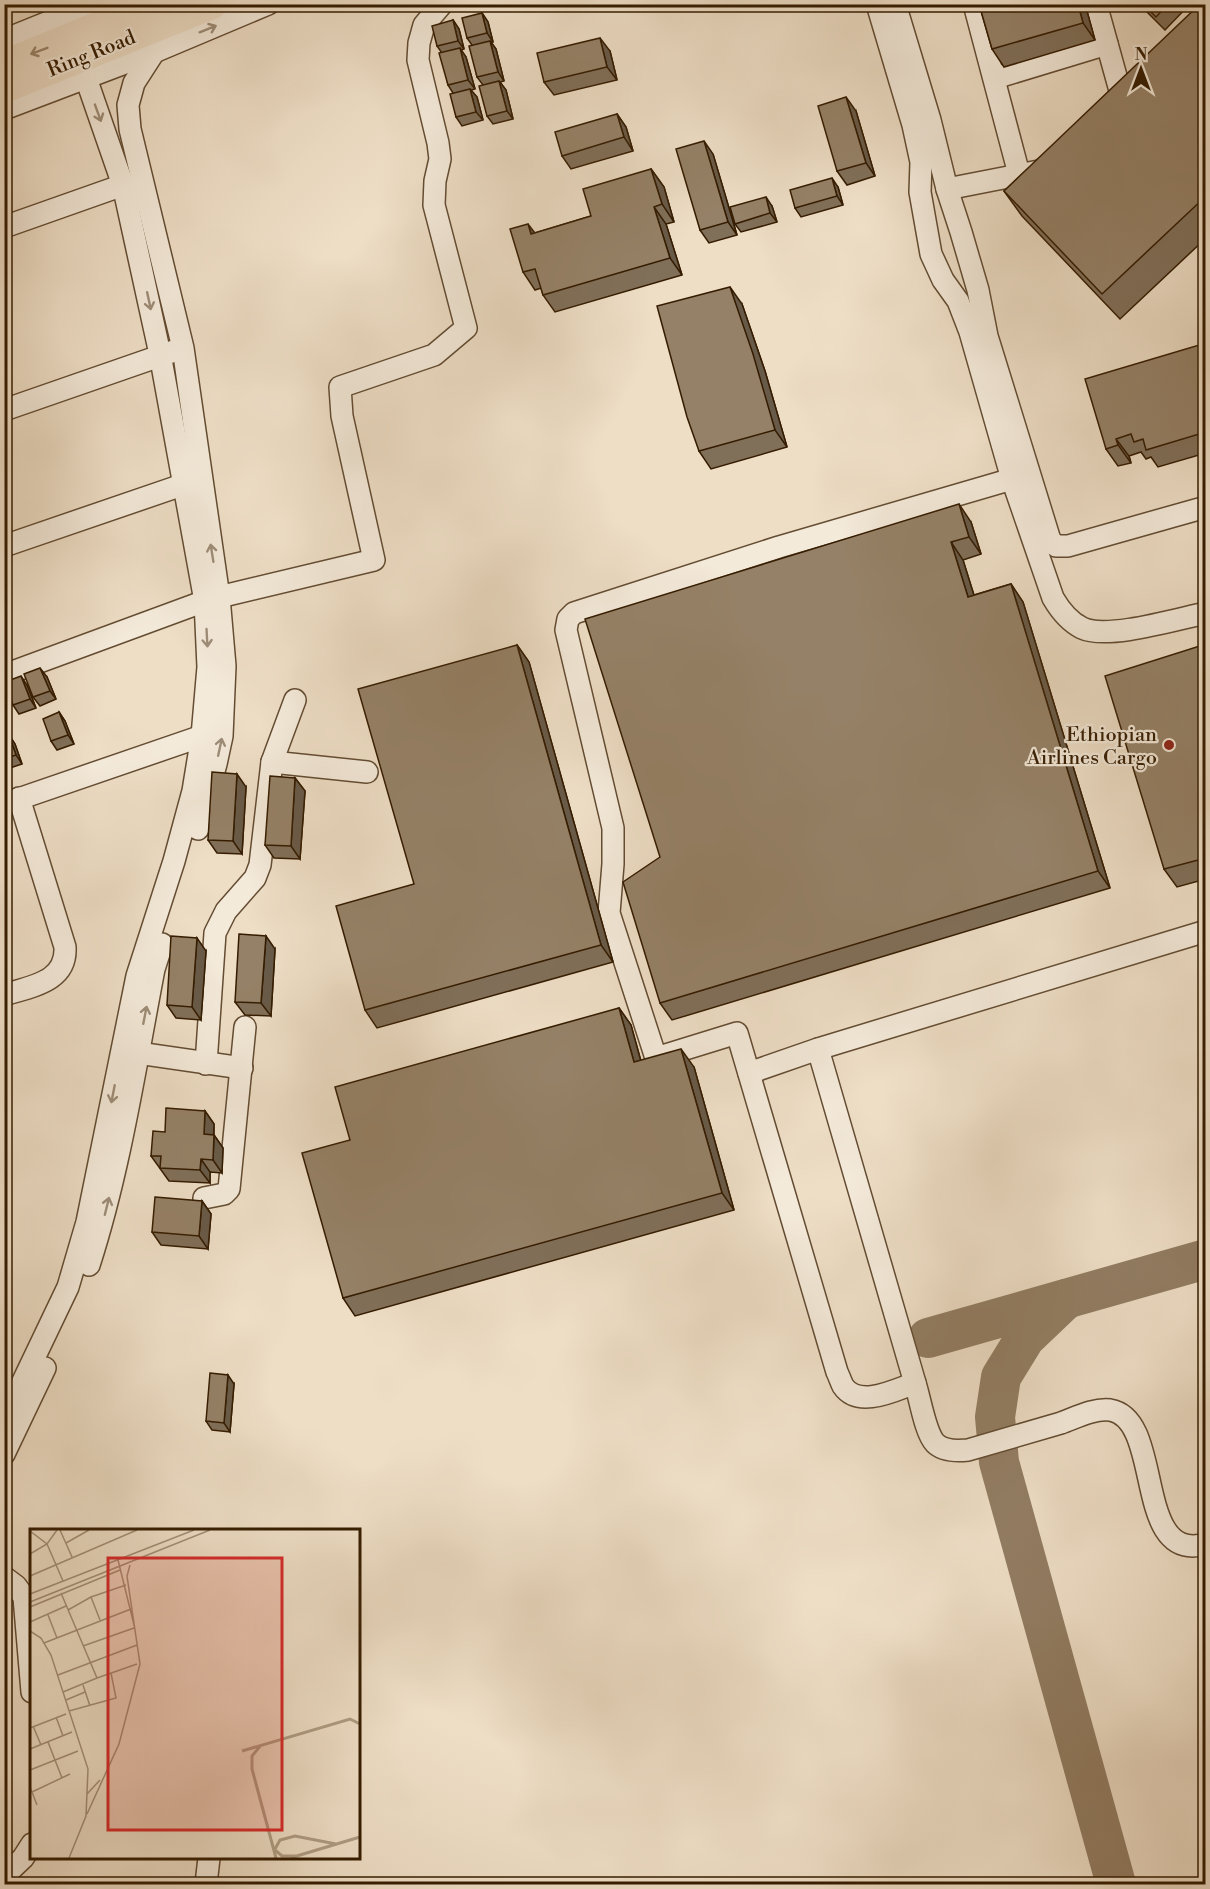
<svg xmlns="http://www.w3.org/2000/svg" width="1210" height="1889" font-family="'Libre Bodoni',serif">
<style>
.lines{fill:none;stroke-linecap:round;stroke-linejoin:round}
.taxiway{stroke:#927d63;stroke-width:40}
.minor-casing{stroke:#634c32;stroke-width:24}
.highway-casing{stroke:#351c00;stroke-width:33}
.minor{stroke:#f4eada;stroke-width:21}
.highway{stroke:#eedec6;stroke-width:30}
.wall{fill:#806f59;stroke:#351c00;stroke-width:1.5}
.shaded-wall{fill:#685a48;stroke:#351c00;stroke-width:1.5}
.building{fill:#958167;stroke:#351c00;stroke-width:1.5}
.oneway{stroke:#9e8d78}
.oneway2{stroke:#9b876d}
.poi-dot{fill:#8f2418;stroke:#f4eada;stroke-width:2}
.labels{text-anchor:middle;stroke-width:4.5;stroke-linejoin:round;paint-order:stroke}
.street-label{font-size:20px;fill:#351c00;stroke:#f4eada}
.poi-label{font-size:20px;fill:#351c00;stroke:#f4eada;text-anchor:end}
.inset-river{fill:none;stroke:#af9c83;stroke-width:3}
.inset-road{fill:none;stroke:#a49077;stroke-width:1.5}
.view{fill:#d62828;fill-opacity:0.15;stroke:#d62828;stroke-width:3}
.inset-edge{fill:none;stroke:#351c00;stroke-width:3}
</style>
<rect width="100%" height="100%" fill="#eedec6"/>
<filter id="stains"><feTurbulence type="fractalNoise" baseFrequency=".00333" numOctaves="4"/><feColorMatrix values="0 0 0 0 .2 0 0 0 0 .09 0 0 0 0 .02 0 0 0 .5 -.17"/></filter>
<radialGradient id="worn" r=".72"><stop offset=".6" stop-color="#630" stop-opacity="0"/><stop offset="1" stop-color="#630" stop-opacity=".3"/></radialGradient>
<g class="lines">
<g class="taxiway">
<path d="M1066,1299L1025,1338L1001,1377L995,1417L999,1462L1116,1884"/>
<path d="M928,1338L1206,1259"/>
</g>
<g class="minor-casing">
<g id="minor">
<path d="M877,4L913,125L921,162L920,192L931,254L943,280L958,301L970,332L1012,479L1053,598C1060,610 1068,621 1082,628C1107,640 1177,619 1206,613"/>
<path d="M895,4L930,120L947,189L961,232L978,290L987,336L1050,540L1056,546H1068L1206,507"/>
<path d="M974,4L1019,174"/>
<path d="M1096,4L1124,105"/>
<path d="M4,40L93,4"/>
<path d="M154,52L134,83L128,105L130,129L183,348L219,597L225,666L222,736L216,764L198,829"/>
<path d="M995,78L1107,44"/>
<path d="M4,109L154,52L268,4"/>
<path d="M947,189L1039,171L1049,166"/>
<path d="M4,227L123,185"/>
<path d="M4,410L174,351"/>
<path d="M1012,479L779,547L574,613L568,619L566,630L613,828V864L609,913L656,1058L737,1033L837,1372C839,1376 841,1382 843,1386C859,1409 895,1390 915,1383C920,1398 925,1432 935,1443C943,1451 958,1451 968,1450C999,1441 1030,1432 1061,1423C1075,1418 1094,1408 1110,1410C1165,1419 1132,1564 1206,1544"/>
<path d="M4,546L185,484"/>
<path d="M219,597L374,560L342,416L340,387L434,355L466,328L434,205L435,181L440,159L438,143L418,60L419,43L424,25L442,4"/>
<path d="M4,675L205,601"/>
<path d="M272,762L367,772"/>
<path d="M4,804L202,736"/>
<path d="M4,995C32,986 67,982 65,947L19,798"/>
<path d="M818,1049L915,1383"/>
<path d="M138,1053L242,1068"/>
<path d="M206,1064L215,933L226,911L255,878L260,865L272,762L295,700"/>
<path d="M749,1073L818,1049L1206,931"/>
<path d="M204,1198L224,1194L229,1189L245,1027"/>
<path d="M89,1265C120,1169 135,1068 154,969L162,944"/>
<path d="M4,1421L68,1287L87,1222L137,976L174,861L193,791L202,736L208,667L205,601L160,354L123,185L79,58L69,14"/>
<path d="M4,1454L45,1368"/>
<path d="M4,1577L16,1586L24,1597L32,1692"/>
<path d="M4,1876L23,1858L32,1844"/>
<path d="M206,1884L209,1858"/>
</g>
</g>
<g class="highway-casing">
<g id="highway">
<path d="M4,65L153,4"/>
<path d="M4,88L212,4"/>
</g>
</g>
<use href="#minor" class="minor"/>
<use href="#highway" class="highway"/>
</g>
<g class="wall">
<path d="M979,4H1085L1095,40L1004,67L992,49Z"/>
<path d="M1139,4H1190L1165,30Z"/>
<path d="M1206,4V238L1120,319L1022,216L1004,191Z"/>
<path d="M482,13L488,22L493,42H491L496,49L504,81L500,82L506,90L513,119L493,124L487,116L483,85L477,77L472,45L467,38Z"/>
<path d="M453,20L459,29L464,49L461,50L466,57L475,89L471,90L477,97L483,120L462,126L456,117L453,93L448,85L442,53L437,46Z"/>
<path d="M610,51L617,80L554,95L544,82Z"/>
<path d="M856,111L875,176L847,185L837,171Z"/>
<path d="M617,114L626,127L633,151L571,169L562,156Z"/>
<path d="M713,154L737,235L709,243L700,230Z"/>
<path d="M651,169L664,187L674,222L666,224L682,275L555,312L543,295L541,288L535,290L523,272L535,233L591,216Z"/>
<path d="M838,187L843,205L801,217L795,208Z"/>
<path d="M772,206L777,222L741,232L735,224Z"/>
<path d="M742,304L765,371L787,447L711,469L699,451Z"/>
<path d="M1206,343V453L1158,467L1151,457L1146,459L1141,452L1129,456L1131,463L1118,466L1106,449Z"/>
<path d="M971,522L981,554L963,560L974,595L1011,584L1023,602L1110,888L672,1020L660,1003V857Z"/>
<path d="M1206,644V879L1177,887L1164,869Z"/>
<path d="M517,645L529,662L613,962L377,1028L365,1010L414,884Z"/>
<path d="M47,677L56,699L40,706L33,697Z"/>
<path d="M27,685L36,708L19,714L13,705Z"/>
<path d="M59,712L65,721L74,744L57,750L51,741Z"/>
<path d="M9,735L15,744L22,764L4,770V737Z"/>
<path d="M295,778L305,791L300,859L274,858L265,845Z"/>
<path d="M246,787L242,854L217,853L208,840Z"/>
<path d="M275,949L271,1016L245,1015L235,1002Z"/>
<path d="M206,951L201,1020L176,1018L167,1005Z"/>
<path d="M619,1008L631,1025L641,1061L694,1067L734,1210L355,1316L343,1298L350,1140Z"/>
<path d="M205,1111L214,1124V1135L223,1148L222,1173L210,1172V1183L169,1181L151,1156L165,1132Z"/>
<path d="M202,1201L211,1214L208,1249L161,1245L152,1232Z"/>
<path d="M234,1384L230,1432L212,1430L206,1421Z"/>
</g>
<g class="shaded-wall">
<path d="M1078,4H1085L1095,40L1083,23Z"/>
<path d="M482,13L488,22L493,42L487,33Z"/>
<path d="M453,20L459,29L464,49L458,41Z"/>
<path d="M600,38L610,51L617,80L607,67Z"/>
<path d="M490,41L496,49L504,81L498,72Z"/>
<path d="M460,48L466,57L475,89L468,80Z"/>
<path d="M499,81L506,90L513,119L507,111Z"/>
<path d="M470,89L477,97L483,120L476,112Z"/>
<path d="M846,97L856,111L875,176L866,163Z"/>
<path d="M617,114L626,127L633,151L624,137Z"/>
<path d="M704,141L713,154L737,235L728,222Z"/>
<path d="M651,169L664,187L674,222L662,204Z"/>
<path d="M832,178L838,187L843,205L837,196Z"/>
<path d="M766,197L772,206L777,222L770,213Z"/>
<path d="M654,207L666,224L682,275L670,258Z"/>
<path d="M528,224L541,241L531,234Z"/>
<path d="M730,287L742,304L765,371L787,447L775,430Z"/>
<path d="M1116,439L1129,456L1131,463L1118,445Z"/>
<path d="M959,504L971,522L981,554L969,537Z"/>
<path d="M951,542L963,560L980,615L968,597Z"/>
<path d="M1011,584L1023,602L1110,888L1098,871Z"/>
<path d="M517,645L529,662L613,962L601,945Z"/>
<path d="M40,668L47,677L56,699L50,691Z"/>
<path d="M21,676L27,685L36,708L30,699Z"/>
<path d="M59,712L65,721L74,744L68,735Z"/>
<path d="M9,735L15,744L22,764L16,755Z"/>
<path d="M237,774L246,787L242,854L233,841Z"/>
<path d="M295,778L305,791L300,859L291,846Z"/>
<path d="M266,936L275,949L271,1016L261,1003Z"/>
<path d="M197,938L206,951L201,1020L192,1007Z"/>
<path d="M619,1008L631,1025L646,1080L634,1062Z"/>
<path d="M681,1049L694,1067L734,1210L722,1193Z"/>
<path d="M205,1111L214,1124L213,1148L204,1134Z"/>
<path d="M214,1135L223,1148L222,1173L213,1160Z"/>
<path d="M201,1159L210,1172V1183L200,1170Z"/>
<path d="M202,1201L211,1214L208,1249L199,1236Z"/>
<path d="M228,1375L234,1384L230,1432L224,1423Z"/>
</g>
<g class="building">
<path d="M979,4H1078L1083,23L992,49Z"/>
<path d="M1143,4H1168L1156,17Z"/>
<path d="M1200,4H1206V196L1102,294L1004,191Z"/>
<path d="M482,13L487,33L467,38L462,18Z"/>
<path d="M453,20L458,41L437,46L432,26Z"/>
<path d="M600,38L607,67L544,82L537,53Z"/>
<path d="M490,41L498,72L477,77L469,46Z"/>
<path d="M460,48L468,80L448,85L439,53Z"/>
<path d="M499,81L507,111L487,116L479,86Z"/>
<path d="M470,89L476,112L456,117L450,94Z"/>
<path d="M846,97L866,163L837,171L818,106Z"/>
<path d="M617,114L624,137L562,156L555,132Z"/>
<path d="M704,141L728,222L700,230L676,149Z"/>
<path d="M651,169L662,204L654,207L670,258L543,295L535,269L523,272L510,229L528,224L531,234L591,216L583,189Z"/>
<path d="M832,178L837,196L795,208L790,190Z"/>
<path d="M766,197L770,213L735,224L730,207Z"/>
<path d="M730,287L753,354L775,430L699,451L687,417L657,306Z"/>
<path d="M1206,343V432L1146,450L1143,439L1134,442L1131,434L1116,439L1118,445L1106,449L1085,379Z"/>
<path d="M959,504L969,537L951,542L968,597L1011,584L1098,871L660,1003L623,882L660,857L585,619Z"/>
<path d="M1206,644V858L1164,869L1105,676Z"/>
<path d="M517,645L601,945L365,1010L336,906L414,884L358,689Z"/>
<path d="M40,668L50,691L33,697L24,674Z"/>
<path d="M21,676L30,699L13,705L5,682Z"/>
<path d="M59,712L68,735L51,741L43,719Z"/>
<path d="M9,735L16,755L4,759V737Z"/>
<path d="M212,772L237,774L233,841L208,840Z"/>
<path d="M270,776L295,778L291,846L265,845Z"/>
<path d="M239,934L266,936L261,1003L235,1002Z"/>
<path d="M171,936L197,938L192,1007L167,1005Z"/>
<path d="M619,1008L634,1062L681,1049L722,1193L343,1298L302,1153L350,1140L335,1087Z"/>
<path d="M166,1108L205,1111L204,1134L214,1135L213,1160L201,1159L200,1170L160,1168L161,1156H151L153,1131L165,1132Z"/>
<path d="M155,1197L202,1201L199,1236L152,1232Z"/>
<path d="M210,1373L228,1375L224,1423L206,1421Z"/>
</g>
<defs><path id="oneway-shaft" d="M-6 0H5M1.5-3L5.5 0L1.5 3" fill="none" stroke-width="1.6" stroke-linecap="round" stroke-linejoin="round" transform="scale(1.5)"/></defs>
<g class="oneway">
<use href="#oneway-shaft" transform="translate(208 29) rotate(-22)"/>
<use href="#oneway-shaft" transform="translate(98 113) rotate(70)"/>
<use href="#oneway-shaft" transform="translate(149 301) rotate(78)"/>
<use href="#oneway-shaft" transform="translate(212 553) rotate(-99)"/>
<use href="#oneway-shaft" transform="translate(207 638) rotate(87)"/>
<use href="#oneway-shaft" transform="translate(220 747) rotate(-78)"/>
<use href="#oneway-shaft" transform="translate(145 1015) rotate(-79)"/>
<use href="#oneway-shaft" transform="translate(113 1094) rotate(101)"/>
<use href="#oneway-shaft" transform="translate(107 1206) rotate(-76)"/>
</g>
<use class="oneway2" href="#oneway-shaft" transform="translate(39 51) rotate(159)"/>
<circle class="poi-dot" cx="1169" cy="745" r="6"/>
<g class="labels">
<g class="street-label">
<text transform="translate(91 53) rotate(-22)" y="7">Ring Road</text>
</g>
<g class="poi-label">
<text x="1157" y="741">Ethiopian<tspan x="1157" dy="23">Airlines Cargo</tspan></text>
</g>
</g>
<g transform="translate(30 1529)">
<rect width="330" height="330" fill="#eedec6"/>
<path class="inset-river" d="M231,216L222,227V240L246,329M212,222L320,190L330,195M245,320L250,311L265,307L306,315M245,321L252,327H266M260,329L330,308"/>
<path class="inset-road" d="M30,1L42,28M0,2L17,15L33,52M36,14L59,1M0,25L17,15L27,1M88,31L105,100M0,47L107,1M31,64L67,149L107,135M0,65L164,1M0,73L180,1M0,78L90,41M38,81L61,68M18,86L27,109M70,91L61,68L96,56M0,93L36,77M0,102L11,109L21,126L58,240L56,287L39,329M14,114L101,80M53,117L104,99M28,146L107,116M53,156L60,177M33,163L67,149M36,171L55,163M39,182L86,169L81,144M26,188L33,207M3,197L11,216M0,199L36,185M18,213L32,249M0,220L42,203M0,241L48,222M0,258L7,276M2,263L40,245M57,265L70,251M57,285L89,215L110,135L97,47L100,36"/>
<path class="view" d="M78,29H252V301H78Z"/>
<rect width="330" height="330" class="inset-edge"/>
</g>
<rect width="1210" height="1889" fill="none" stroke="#eedec6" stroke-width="24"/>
<rect x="6" y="6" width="1198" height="1877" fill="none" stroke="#351c00" stroke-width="3"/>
<rect x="12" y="12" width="1186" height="1865" fill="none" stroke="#351c00" stroke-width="1.5"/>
<g transform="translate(1141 69)" stroke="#f4eada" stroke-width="4.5" paint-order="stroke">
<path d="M0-4.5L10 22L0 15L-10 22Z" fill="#351c00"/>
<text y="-9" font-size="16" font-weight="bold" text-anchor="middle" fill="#351c00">N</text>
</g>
<rect width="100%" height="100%" filter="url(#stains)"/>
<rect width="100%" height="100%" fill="url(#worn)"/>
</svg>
